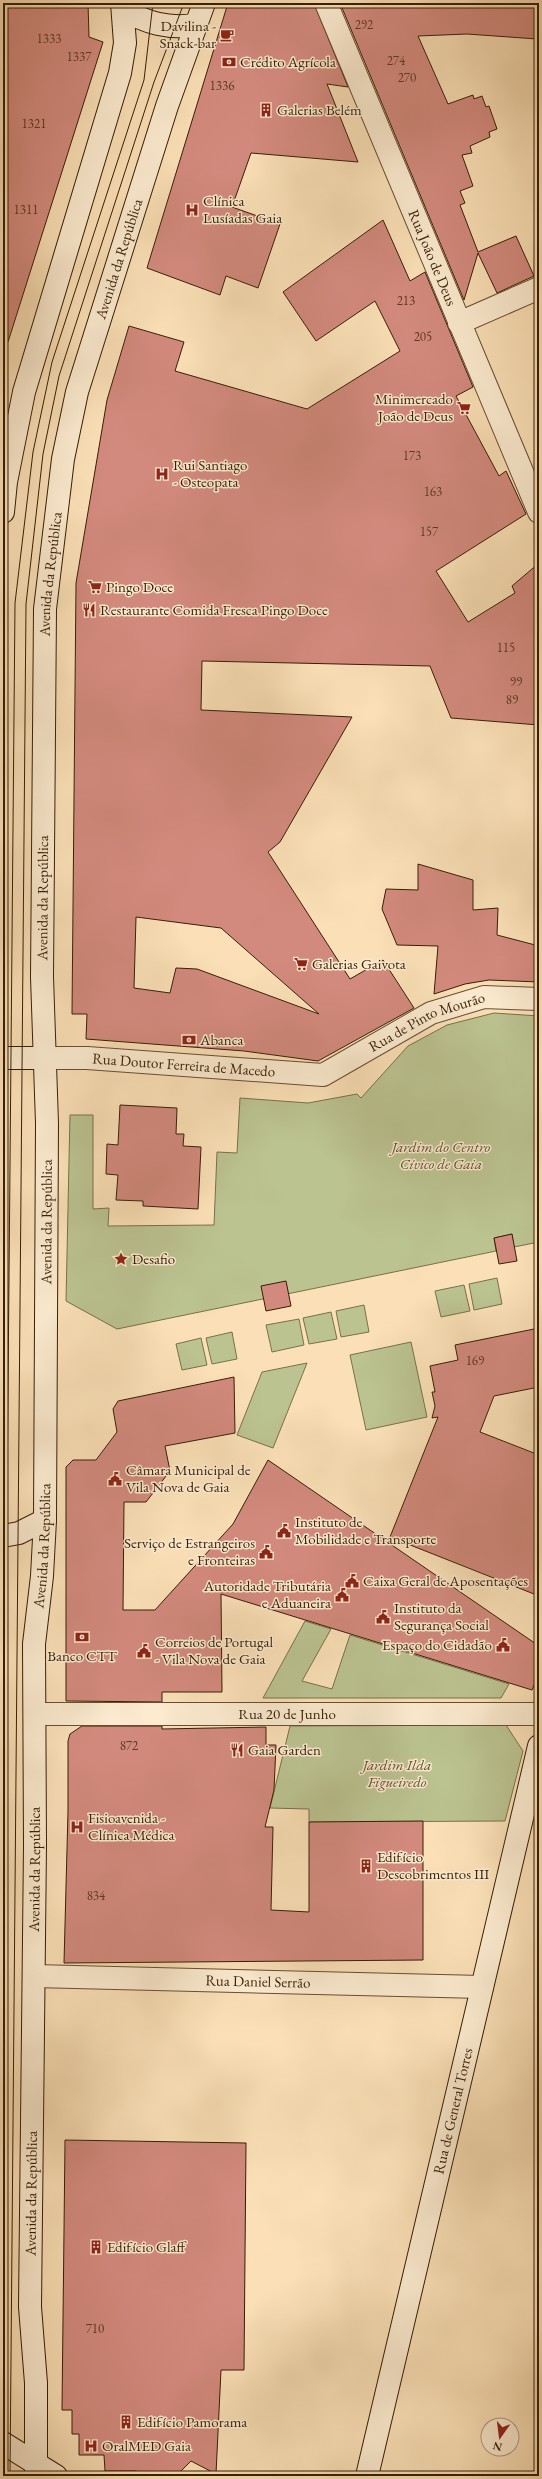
<svg xmlns="http://www.w3.org/2000/svg" width="542" height="2479" font-family="'EB Garamond',serif">
<style>
.green{fill:#bbc391;stroke:#79704a}
.building{fill:#d38a7e;stroke:#371e04;fill-rule:evenodd}
.lines{fill:none;stroke-linecap:round;stroke-linejoin:round}
.street-casing{stroke:#684e31;stroke-width:24}
.secondary-casing{stroke:#371e04;stroke-width:24}
.street{stroke:#fcebd0;stroke-width:22}
.secondary{stroke:#fcebd0;stroke-width:22}
.tram{stroke:#371e04;stroke-width:1}
.labels{text-anchor:middle;stroke-width:3;stroke-linejoin:round;paint-order:stroke}
.number-label{font-size:13px;fill:#5e3922}
.poi-label{font-size:15px;fill:#371e04;stroke:#fcebd0;text-anchor:start}
.street-label{font-size:15px;fill:#371e04;stroke:#fcebd0}
.park-label{font-size:15px;font-style:italic;fill:#5f502e;stroke:#fcebd0}
</style>
<rect width="100%" height="100%" fill="#fbe0b7"/>
<filter id="stains"><feTurbulence type="fractalNoise" baseFrequency=".005" numOctaves="4"/><feColorMatrix values="0 0 0 0 .2 0 0 0 0 .09 0 0 0 0 .02 0 0 0 .5 -.17"/></filter>
<radialGradient id="worn" r=".72"><stop offset=".6" stop-color="#630" stop-opacity="0"/><stop offset="1" stop-color="#630" stop-opacity=".3"/></radialGradient>
<g class="green">
<path d="M494,1013L539,1016V1242L514,1247L512,1234L494,1238L496,1251L117,1329L66,1301L70,1115H93V1209L109,1208L108,1226L214,1225L217,1152L237,1153L240,1098L308,1103L357,1094L361,1098L408,1046L447,1025Z"/>
<path d="M497,1278L502,1304L474,1310L469,1284Z"/>
<path d="M464,1285L470,1311L441,1317L435,1291Z"/>
<path d="M364,1305L369,1332L341,1337L336,1311Z"/>
<path d="M331,1312L337,1339L309,1344L303,1318Z"/>
<path d="M299,1319L304,1345L272,1352L266,1325Z"/>
<path d="M232,1332L237,1359L212,1364L206,1338Z"/>
<path d="M201,1338L207,1365L182,1370L176,1344Z"/>
<path d="M411,1342L427,1417L366,1430L350,1355Z"/>
<path d="M307,1363L273,1448L237,1435L262,1372Z"/>
<path d="M305,1621L331,1629L302,1681L332,1689L350,1635L509,1684L501,1698H263Z"/>
<path d="M506,1725L523,1751L505,1821L309,1822V1809L270,1808L290,1726Z"/>
</g>
<g class="building">
<path d="M3,3H88L89,37L103,42L8,342L3,341Z"/>
<path d="M228,3H314L348,87L327,84L358,162L251,153L232,207L280,224L258,288L226,276L220,295L147,268Z"/>
<path d="M340,3H539L537,39L467,34L418,36L448,104L473,95L474,99L482,96L486,107L489,106L497,129L489,132L490,137L470,146L472,153L462,155L473,186L460,191L465,203L460,205L478,252L516,236L534,276L497,293L478,253L464,300Z"/>
<path d="M383,220L410,281L425,272L473,387L456,396L499,476L506,471L526,514L436,571L468,622L515,593L512,586L539,563V725L451,718L430,666L202,661L201,710L352,717L280,842L268,852L350,979L383,960L414,1008L318,1061L244,1051L86,1039L87,1014H72L76,583L107,400L129,326L184,342L175,371L307,409L400,351L375,301L316,341L283,292ZM136,917L221,928L319,1014L197,969L176,968L170,993L134,988Z"/>
<path d="M418,864L473,880V910L498,908L497,935L539,946V982L489,980L465,984L434,994L438,946L397,945L382,909L386,889L418,890Z"/>
<path d="M120,1105L177,1108L176,1134H184L183,1146L201,1147L198,1209L143,1206V1201L116,1200L118,1175L106,1174L107,1144L118,1145Z"/>
<path d="M512,1234L517,1261L499,1264L494,1238Z"/>
<path d="M286,1281L291,1306L266,1311L261,1286Z"/>
<path d="M539,1328V1387L494,1396L480,1432L539,1455V1596L390,1537L438,1417L432,1418L435,1406L432,1392H435L430,1366L458,1360L455,1345Z"/>
<path d="M234,1377L235,1433L165,1446L170,1471L146,1502H124L123,1610H155L233,1524L268,1460L539,1646V1673L532,1690L221,1594L222,1692H162V1702L66,1701V1467L73,1460H96L117,1432L113,1409L118,1401Z"/>
<path d="M82,1726H162V1729L266,1727V1745H276L274,1790L265,1827H273L271,1910L309,1912V1822L423,1821V1960L64,1963L68,1811V1741L70,1734Z"/>
<path d="M65,2140L246,2143L244,2370H221L216,2474L191,2461L176,2476H136V2471H105L104,2455H79V2434H72V2410H62Z"/>
</g>
<g class="lines">
<g class="street-casing">
<g id="street">
<path id="s1" d="M326,3L539,512"/>
<path d="M459,323L539,288"/>
<path id="s2" d="M45,1058H87L323,1075L431,1013L484,997L539,999"/>
<path id="s3" d="M35,1714H539"/>
<path id="s4" d="M34,1976L482,1987"/>
</g>
</g>
<g class="secondary-casing">
<g id="secondary">
<path d="M123,9C146,23 168,29 195,25"/>
<path d="M3,512L6,482L24,392L120,73L125,43L122,3"/>
<path d="M3,1058H45"/>
<path d="M3,1536L19,1533L45,1520"/>
<path d="M3,2443L56,2476"/>
<path id="s5" d="M36,2476V2383L30,2307L35,1845L34,1644L42,1576L45,1520L47,1123L42,977L45,609L63,459L77,392L167,106L204,3"/>
<path id="s6" d="M367,2476L539,1746"/>
</g>
</g>
<use href="#street" class="street"/>
<use href="#secondary" class="secondary"/>
<g class="tram">
<path d="M3,1952L15,603L33,452L52,362L144,80L153,3"/>
<path d="M10,2476L26,604L43,454L59,376L154,82L184,3"/>
</g>
</g>
<defs>
<g id="cafe-bare" transform="scale(1.08)"><path d="M-5.5-4.5H6V0H3Q3 3.5 0 3.5H-2.5Q-5.5 3.5-5.5 0ZM3-3.2v2h1.7v-2ZM-6 4.5H4V6H-6Z" fill="#8f2418" stroke="#fcebd0" stroke-width="2.5" paint-order="stroke"/></g>
<g id="bank-bare" transform="scale(1.08)"><path d="M-6-4H6V4H-6ZM0-2.3a2.3 2.3 0 1 0 0 4.6a2.3 2.3 0 1 0 0-4.6Z" fill="#8f2418" stroke="#fcebd0" stroke-width="2.5" paint-order="stroke"/></g>
<g id="building-bare" transform="scale(1.08)"><path d="M-4-6H4V6H1V3H-1V6H-4ZM-2.5-4.3h1.7v1.8h-1.7ZM.8-4.3h1.7v1.8H.8ZM-2.5-1h1.7V.8h-1.7ZM.8-1h1.7V.8H.8Z" fill="#8f2418" stroke="#fcebd0" stroke-width="2.5" paint-order="stroke"/></g>
<g id="hospital-bare" transform="scale(1.08)"><path d="M-5-5h3v3.5h4V-5h3V5h-3V1.5h-4V5h-3Z" fill="#8f2418" stroke="#fcebd0" stroke-width="2.5" paint-order="stroke"/></g>
<g id="supermarket-bare" transform="scale(1.08)"><path d="M-6-5.5h2.5l.6 2H6L4.5 2H-2.5L-4.4-4H-6ZM-1.5 3.2a1.3 1.3 0 1 0 .1 0ZM3 3.2a1.3 1.3 0 1 0 .1 0Z" fill="#8f2418" stroke="#fcebd0" stroke-width="2.5" paint-order="stroke"/></g>
<g id="restaurant-bare" transform="scale(1.08)"><path d="M-5-6h1v4h1v-4h1v4h1v-4h1v5L-1.5 .5V6h-2V.5L-5-1ZM5-6V6H3V1.5H1.5Q1.5-4 5-6Z" fill="#8f2418" stroke="#fcebd0" stroke-width="2.5" paint-order="stroke"/></g>
<g id="sight-bare" transform="scale(1.08)"><path d="M0-6L1.8-2.2L6-1.7L2.9 1.2L3.7 5.4L0 3.3L-3.7 5.4L-2.9 1.2L-6-1.7L-1.8-2.2Z" fill="#8f2418" stroke="#fcebd0" stroke-width="2.5" paint-order="stroke"/></g>
<g id="civic-bare" transform="scale(1.08)"><path d="M-.6-6.5H3V-4.5H.6V-3L4-1V1h2V6H-6V1h2V-1L-.6-3ZM-1.2 2.5V6h2.4V2.5Z" fill="#8f2418" stroke="#fcebd0" stroke-width="2.5" paint-order="stroke"/></g>
</defs>
<g fill-rule="evenodd">
<use href="#cafe-bare" x="227" y="35"/>
<use href="#bank-bare" x="229" y="62"/>
<use href="#building-bare" x="266" y="110"/>
<use href="#hospital-bare" x="192" y="210"/>
<use href="#supermarket-bare" x="464" y="408"/>
<use href="#hospital-bare" x="162" y="474"/>
<use href="#supermarket-bare" x="95" y="587"/>
<use href="#restaurant-bare" x="89" y="610"/>
<use href="#supermarket-bare" x="301" y="964"/>
<use href="#bank-bare" x="189" y="1040"/>
<use href="#sight-bare" x="121" y="1259"/>
<use href="#civic-bare" x="115" y="1479"/>
<use href="#civic-bare" x="284" y="1531"/>
<use href="#civic-bare" x="266" y="1552"/>
<use href="#civic-bare" x="352" y="1581"/>
<use href="#civic-bare" x="342" y="1595"/>
<use href="#civic-bare" x="383" y="1617"/>
<use href="#bank-bare" x="82" y="1637"/>
<use href="#civic-bare" x="503" y="1645"/>
<use href="#civic-bare" x="144" y="1651"/>
<use href="#restaurant-bare" x="237" y="1750"/>
<use href="#hospital-bare" x="77" y="1827"/>
<use href="#building-bare" x="366" y="1866"/>
<use href="#building-bare" x="96" y="2247"/>
<use href="#building-bare" x="126" y="2422"/>
<use href="#hospital-bare" x="91" y="2446"/>
</g>
<g class="labels">
<g class="number-label">
<text x="364" y="29">292</text>
<text x="49" y="43">1333</text>
<text x="79" y="61">1337</text>
<text x="396" y="65">274</text>
<text x="407" y="82">270</text>
<text x="222" y="90">1336</text>
<text x="34" y="128">1321</text>
<text x="26" y="214">1311</text>
<text x="406" y="305">213</text>
<text x="423" y="341">205</text>
<text x="412" y="460">173</text>
<text x="433" y="496">163</text>
<text x="429" y="536">157</text>
<text x="506" y="652">115</text>
<text x="516" y="686">99</text>
<text x="512" y="704">89</text>
<text x="475" y="1365">169</text>
<text x="129" y="1750">872</text>
<text x="96" y="1900">834</text>
<text x="95" y="2333">710</text>
</g>
<g class="poi-label">
<text x="216" y="31" text-anchor="end">Davilina -<tspan x="216" dy="17">Snack-bar</tspan></text>
<text x="240" y="67">Crédito Agrícola</text>
<text x="277" y="115">Galerias Belém</text>
<text x="203" y="206">Clínica<tspan x="203" dy="17">Lusíadas Gaia</tspan></text>
<text x="453" y="404" text-anchor="end">Minimercado<tspan x="453" dy="17">João de Deus</tspan></text>
<text x="173" y="470">Rui Santiago<tspan x="173" dy="17">- Osteopata</tspan></text>
<text x="106" y="592">Pingo Doce</text>
<text x="100" y="615">Restaurante Comida Fresca Pingo Doce</text>
<text x="312" y="969">Galerias Gaivota</text>
<text x="200" y="1045">Abanca</text>
<text x="132" y="1264">Desafio</text>
<text x="126" y="1475">Câmara Municipal de<tspan x="126" dy="17">Vila Nova de Gaia</tspan></text>
<text x="295" y="1527">Instituto de<tspan x="295" dy="17">Mobilidade e Transporte</tspan></text>
<text x="255" y="1548" text-anchor="end">Serviço de Estrangeiros<tspan x="255" dy="17">e Fronteiras</tspan></text>
<text x="363" y="1586">Caixa Geral de Aposentações</text>
<text x="331" y="1591" text-anchor="end">Autoridade Tributária<tspan x="331" dy="17">e Aduaneira</tspan></text>
<text x="394" y="1613">Instituto da<tspan x="394" dy="17">Segurança Social</tspan></text>
<text x="155" y="1647">Correios de Portugal<tspan x="155" dy="17">- Vila Nova de Gaia</tspan></text>
<text x="492" y="1650" text-anchor="end">Espaço do Cidadão</text>
<text x="82" y="1661" text-anchor="middle">Banco CTT</text>
<text x="248" y="1755">Gaia Garden</text>
<text x="88" y="1823">Fisioavenida -<tspan x="88" dy="17">Clínica Médica</tspan></text>
<text x="377" y="1862">Edifício<tspan x="377" dy="17">Descobrimentos III</tspan></text>
<text x="107" y="2252">Edifício Glaff</text>
<text x="137" y="2427">Edifício Pamorama</text>
<text x="102" y="2451">OralMED Gaia</text>
</g>
<g class="street-label">
<text dy="5" stroke="none"><textPath href="#s1" startOffset="276">Rua João de Deus</textPath></text>
<text dy="5" stroke="none"><textPath href="#s5" startOffset="2227">Avenida da República</textPath></text>
<text dy="5" stroke="none"><textPath href="#s5" startOffset="1903">Avenida da República</textPath></text>
<text dy="5" stroke="none"><textPath href="#s5" startOffset="1579">Avenida da República</textPath></text>
<text dy="5" stroke="none"><textPath href="#s2" startOffset="396">Rua de Pinto Mourão</textPath></text>
<text dy="5" stroke="none"><textPath href="#s2" startOffset="139">Rua Doutor Ferreira de Macedo</textPath></text>
<text dy="5" stroke="none"><textPath href="#s5" startOffset="1255">Avenida da República</textPath></text>
<text dy="5" stroke="none"><textPath href="#s5" startOffset="931">Avenida da República</textPath></text>
<text dy="5" stroke="none"><textPath href="#s3" startOffset="252">Rua 20 de Junho</textPath></text>
<text dy="5" stroke="none"><textPath href="#s5" startOffset="607">Avenida da República</textPath></text>
<text dy="5" stroke="none"><textPath href="#s4" startOffset="224">Rua Daniel Serrão</textPath></text>
<text dy="5" stroke="none"><textPath href="#s6" startOffset="375">Rua de General Torres</textPath></text>
<text dy="5" stroke="none"><textPath href="#s5" startOffset="283">Avenida da República</textPath></text>
</g>
<g class="park-label">
<text x="441" y="1152">Jardim do Centro<tspan x="441" dy="17">Cívico de Gaia</tspan></text>
<text x="397" y="1770">Jardim Ilda<tspan x="397" dy="17">Figueiredo</tspan></text>
</g>
</g>
<rect width="542" height="2479" fill="none" stroke="#fbe0b7" stroke-width="16"/>
<rect x="4" y="4" width="534" height="2471" fill="none" stroke="#371e04" stroke-width="2"/>
<rect x="8" y="8" width="526" height="2463" fill="none" stroke="#371e04"/>
<g transform="translate(500 2437) rotate(194)"><circle r="19" fill="#fcebd0" stroke="#ad997e"/>
<path d="M0-3L7 15L0 10L-7 15Z" fill="#8f2418"/>
<text y="-6" font-size="11" font-weight="bold" text-anchor="middle" fill="#371e04">N</text>
</g>
<rect width="100%" height="100%" filter="url(#stains)"/>
<rect width="100%" height="100%" fill="url(#worn)"/>
</svg>
